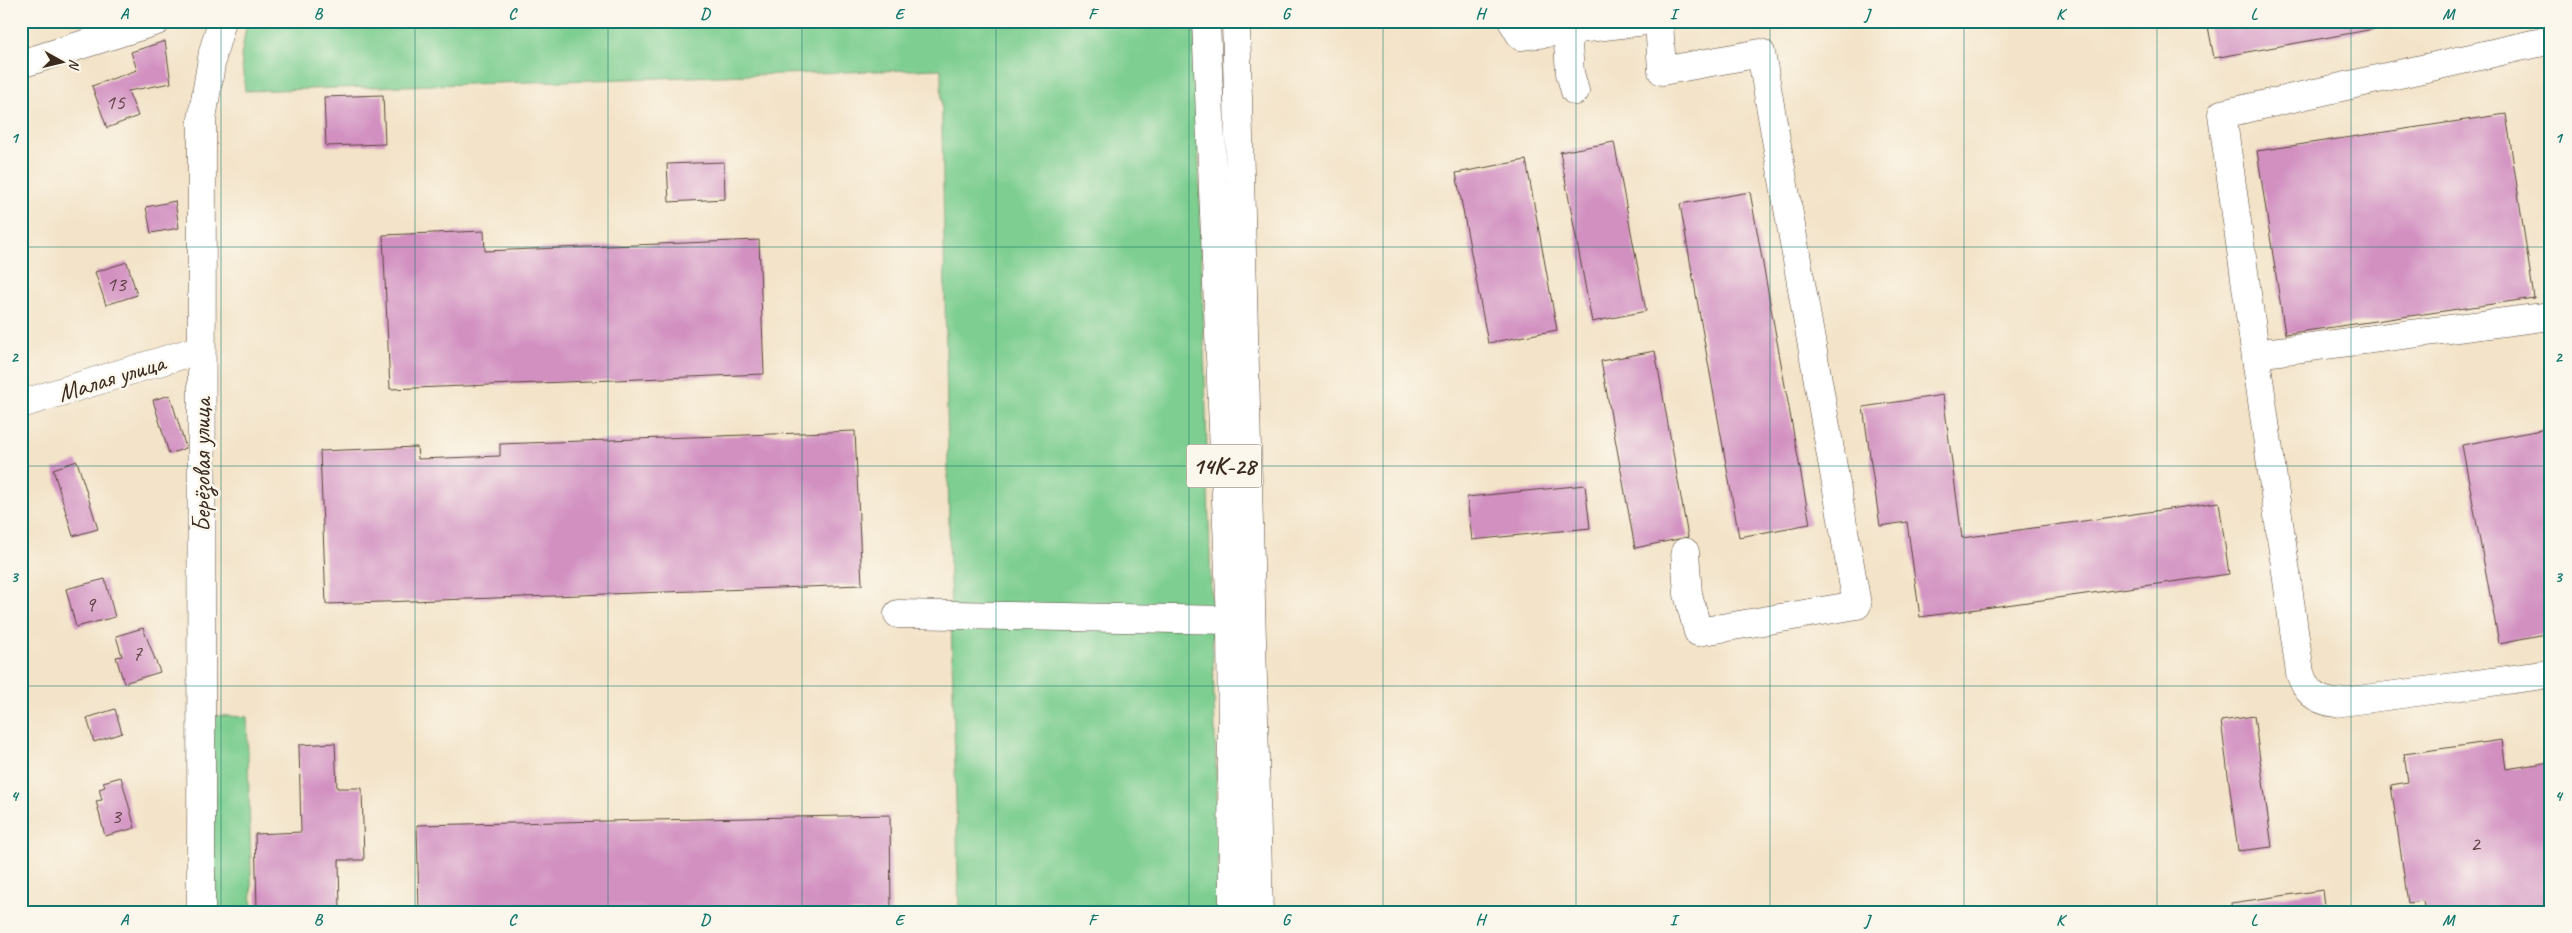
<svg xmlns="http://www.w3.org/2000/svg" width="2572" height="933" font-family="Caveat,sans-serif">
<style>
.green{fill:#7dce90;stroke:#5c7c57}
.building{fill:#d290c1}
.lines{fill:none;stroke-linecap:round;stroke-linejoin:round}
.minor-casing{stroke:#574638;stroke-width:29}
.major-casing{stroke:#574638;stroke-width:29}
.minor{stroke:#fff;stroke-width:28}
.major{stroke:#fff;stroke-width:28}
.grid{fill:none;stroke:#0f766e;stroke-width:1;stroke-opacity:0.55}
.labels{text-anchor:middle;stroke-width:5;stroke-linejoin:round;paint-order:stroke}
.number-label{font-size:22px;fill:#614447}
.shield{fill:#fbf7ec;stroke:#75685c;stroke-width:1}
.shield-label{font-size:24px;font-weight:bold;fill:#3b2a1e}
.street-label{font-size:25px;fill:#3b2a1e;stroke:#fbf7ec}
.neatline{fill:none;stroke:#0f766e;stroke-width:2}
.grid-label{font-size:16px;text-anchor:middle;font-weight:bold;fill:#0f766e}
</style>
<rect width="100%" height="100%" fill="#fbf7ec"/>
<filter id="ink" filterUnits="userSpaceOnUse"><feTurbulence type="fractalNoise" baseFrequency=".02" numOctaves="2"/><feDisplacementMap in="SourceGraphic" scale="10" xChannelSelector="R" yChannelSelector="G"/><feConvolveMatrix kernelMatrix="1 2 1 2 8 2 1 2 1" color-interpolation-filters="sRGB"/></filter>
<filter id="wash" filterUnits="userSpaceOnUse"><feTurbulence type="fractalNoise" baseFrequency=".0096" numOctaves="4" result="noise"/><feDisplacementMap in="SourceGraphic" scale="20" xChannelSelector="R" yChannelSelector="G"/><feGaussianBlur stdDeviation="1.12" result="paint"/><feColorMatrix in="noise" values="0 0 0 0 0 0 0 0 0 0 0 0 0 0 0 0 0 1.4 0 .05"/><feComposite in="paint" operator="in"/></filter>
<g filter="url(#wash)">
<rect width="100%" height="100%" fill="#f3e3c8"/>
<g class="green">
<path d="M247,21H1195L1220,912H959L950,582L941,69L245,91L241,56Z"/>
<path d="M208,715L247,717L252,912H208Z"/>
</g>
<g id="blocks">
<g class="building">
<path d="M2207,21H2373L2374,29L2214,58Z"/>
<path d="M165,41L171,83L128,91L138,116L107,128L92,86L137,70L131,52Z"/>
<path d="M383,95L385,144L326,146L324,97Z"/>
<path d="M2506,114L2534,298L2285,334L2257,151Z"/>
<path d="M1614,142L1646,311L1592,322L1560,152Z"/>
<path d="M1526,160L1557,330L1488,343L1456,173Z"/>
<path d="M724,162L725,199L669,202L667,164Z"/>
<path d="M1750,192L1810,524L1739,537L1680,204Z"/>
<path d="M175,201L179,228L151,233L146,207Z"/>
<path d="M484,231L485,251L759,240L764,374L390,389L383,235Z"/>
<path d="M127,262L137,295L106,305L95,272Z"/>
<path d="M1655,351L1688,537L1635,548L1601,361Z"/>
<path d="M170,395L186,448L169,454L153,400Z"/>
<path d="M1943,395L1962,538L2219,502L2229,574L1920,617L1907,522L1880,526L1863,407Z"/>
<path d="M2551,428V633L2499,643L2462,445Z"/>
<path d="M855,431L862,585L326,604L320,451L417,447L418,459L500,456V444Z"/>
<path d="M77,461L98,529L73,536L53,469Z"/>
<path d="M1585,485L1590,528L1472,540L1467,497Z"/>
<path d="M105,579L115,617L76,627L66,589Z"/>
<path d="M143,628L160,672L124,683L116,657L122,656L116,636Z"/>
<path d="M115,709L122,733L94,742L87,718Z"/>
<path d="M2254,716L2272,847L2238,851L2221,721Z"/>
<path d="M2502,740L2506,769L2551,762V912H2425L2423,901L2408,903L2391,785L2408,782L2404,754Z"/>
<path d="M335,743L337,788H362L364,860H339L340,912H304V907L257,908L255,834L301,832L299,745Z"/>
<path d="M121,777L135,828L105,836L96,801L102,800L99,789L105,787L103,782Z"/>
<path d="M890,815L891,912H419L417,825Z"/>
<path d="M2323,890L2326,912H2232L2231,903Z"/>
</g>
</g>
</g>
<g filter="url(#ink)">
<use href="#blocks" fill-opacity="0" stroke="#574638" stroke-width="1"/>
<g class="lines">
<g class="minor-casing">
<g id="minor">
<path d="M1512,21L1521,36L1646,21"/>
<path d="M1659,21L1662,71L1761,53L1857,605L1698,632L1688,594L1685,552"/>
<path d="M1567,31L1570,73L1575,91"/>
<path d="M2551,40L2222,114L2300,673C2306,692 2315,700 2335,703L2551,674"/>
<path d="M21,64L157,21"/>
<path d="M2256,354L2551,316"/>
<path d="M21,404L201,349"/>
<path d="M898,614L1231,620"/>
<path d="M201,912L202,119L213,52L222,21"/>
</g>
</g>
<g class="major-casing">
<g id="major">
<path d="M1206,21L1231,620L1233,912"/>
<path d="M1236,21L1259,912"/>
</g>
</g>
<use href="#minor" class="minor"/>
<use href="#major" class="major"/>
</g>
</g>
<path class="grid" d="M221,21V912M415,21V912M608,21V912M802,21V912M996,21V912M1189,21V912M1383,21V912M1576,21V912M1770,21V912M1964,21V912M2157,21V912M2351,21V912M21,247H2551M21,466H2551M21,686H2551"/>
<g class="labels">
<g class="number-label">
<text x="115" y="109">15</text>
<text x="116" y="291">13</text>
<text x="90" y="611">9</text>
<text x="137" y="660">7</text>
<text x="116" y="823">3</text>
<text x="2475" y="851">2</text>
</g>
<rect class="shield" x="1186.5" y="444.5" width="75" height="43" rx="4"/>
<g class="shield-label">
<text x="1224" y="474">14К-28</text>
</g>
<g class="street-label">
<text transform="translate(111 377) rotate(-17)" y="9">Малая улица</text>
<text transform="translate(201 465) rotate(-90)" y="9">Берёзовая улица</text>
</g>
</g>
<rect width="2572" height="933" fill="none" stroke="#fbf7ec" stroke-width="55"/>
<g transform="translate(62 62) rotate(98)" stroke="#fbf7ec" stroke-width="4" paint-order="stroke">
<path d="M0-4L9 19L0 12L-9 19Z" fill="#3b2a1e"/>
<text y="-8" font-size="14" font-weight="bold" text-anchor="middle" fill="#3b2a1e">N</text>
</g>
<rect x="28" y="28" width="2516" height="878" class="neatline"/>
<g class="grid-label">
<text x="124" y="19">A</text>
<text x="318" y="19">B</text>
<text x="512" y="19">C</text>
<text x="705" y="19">D</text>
<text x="899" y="19">E</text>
<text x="1092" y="19">F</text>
<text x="1286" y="19">G</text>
<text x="1480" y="19">H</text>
<text x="1673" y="19">I</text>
<text x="1867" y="19">J</text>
<text x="2060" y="19">K</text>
<text x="2254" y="19">L</text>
<text x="2448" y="19">M</text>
<text x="14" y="143">1</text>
<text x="2558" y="143">1</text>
<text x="14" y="362">2</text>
<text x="2558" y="362">2</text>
<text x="14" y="582">3</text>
<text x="2558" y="582">3</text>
<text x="14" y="801">4</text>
<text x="2558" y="801">4</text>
<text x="124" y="925">A</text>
<text x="318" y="925">B</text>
<text x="512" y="925">C</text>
<text x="705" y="925">D</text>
<text x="899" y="925">E</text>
<text x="1092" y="925">F</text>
<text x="1286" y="925">G</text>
<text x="1480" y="925">H</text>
<text x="1673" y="925">I</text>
<text x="1867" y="925">J</text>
<text x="2060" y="925">K</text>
<text x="2254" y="925">L</text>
<text x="2448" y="925">M</text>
</g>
</svg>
